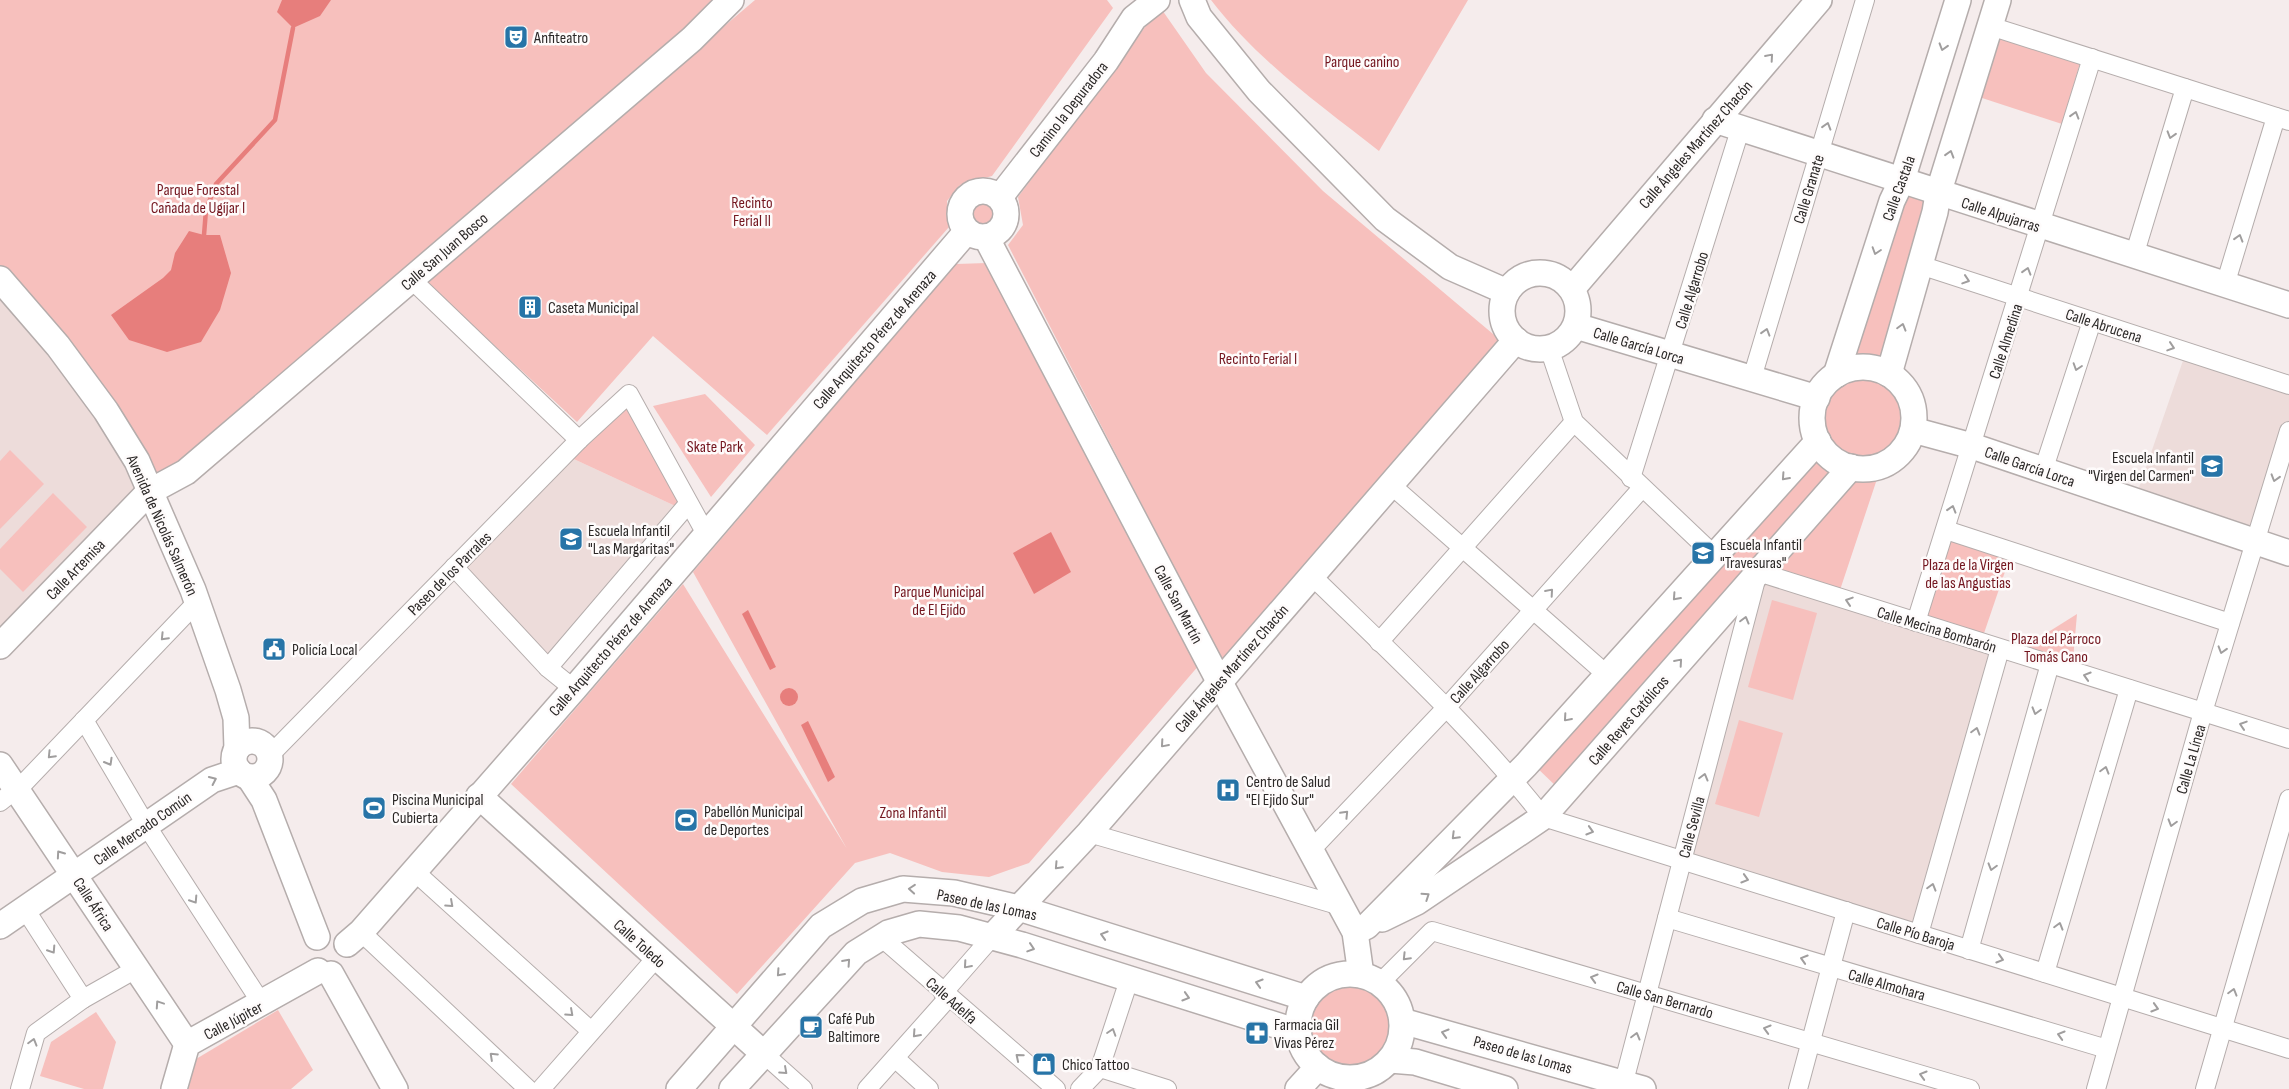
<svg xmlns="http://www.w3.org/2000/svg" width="2289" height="1089" font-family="'Sofia Sans Condensed',sans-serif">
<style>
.built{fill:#eddcda}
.green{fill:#f7c0bd}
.water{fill:#e77e7c}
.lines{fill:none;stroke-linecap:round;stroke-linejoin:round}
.stream{stroke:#e77e7c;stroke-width:4.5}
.street-casing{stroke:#b5adac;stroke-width:20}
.secondary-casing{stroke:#b5adac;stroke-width:28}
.street{stroke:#fff;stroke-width:18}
.secondary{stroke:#fff;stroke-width:25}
.oneway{stroke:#a09e9e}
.labels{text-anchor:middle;stroke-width:5;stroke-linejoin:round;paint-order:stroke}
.poi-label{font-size:16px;fill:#2b2827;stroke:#fefbfb;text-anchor:start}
.park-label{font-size:16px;fill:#73151e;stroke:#fefbfb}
.street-label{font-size:16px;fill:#2b2827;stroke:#fefbfb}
</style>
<rect width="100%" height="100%" fill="#f5ecec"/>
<g class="built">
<path d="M0,279L149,492L0,646Z"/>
<path d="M2186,352L2289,385V431L2255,543L2134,502Z"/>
<path d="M565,455L684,510L548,668L454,567Z"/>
<path d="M1758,572L2000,649L1919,934L1682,860Z"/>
</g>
<g class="green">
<path d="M0,0H731L149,492L0,279Z"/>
<path d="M755,0H1107L1113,8L992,176L960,185L947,201L949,227L767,435L653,336L577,422L425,281Z"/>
<path d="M1211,0H1468L1379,151C1320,105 1257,60 1211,0Z"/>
<path d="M1160,7L1206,73L1323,191L1499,339L1222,660L1008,245L1023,225L1018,197Z"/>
<path d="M1995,36L2080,63L2062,124L1979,97Z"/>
<path d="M1903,189L1930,197L1885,364L1847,359Z"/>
<path d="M979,190C1005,190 1015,219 994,235L962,225C956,209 962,196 979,190Z"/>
<path d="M987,263L1200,664L1029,863L989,877L942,872L890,853L855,863L737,994L511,784L683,584L847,849L693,572L956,264Z"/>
<circle cx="1863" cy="418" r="42"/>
<path d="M629,394L684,510L565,455Z"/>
<path d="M705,394L755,445L711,497L653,406Z"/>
<path d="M10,450L44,484L0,529V461Z"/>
<path d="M1816,454L1837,472L1559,789L1534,765Z"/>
<path d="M1855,475L1878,476L1840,590L1772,568Z"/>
<path d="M53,493L87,527L23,592L0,569V549Z"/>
<path d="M1946,530L2012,551L1981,642L1916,622Z"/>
<path d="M1772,600L1817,613L1793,700L1748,687Z"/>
<path d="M2077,614L2072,671L2015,653Z"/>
<path d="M1739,720L1783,733L1759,817L1715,804Z"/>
<circle cx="1350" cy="1025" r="45"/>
<path d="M278,1010L313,1070L291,1089H188L196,1059Z"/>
<path d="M96,1012L116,1042L103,1089H84L40,1076L51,1042Z"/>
</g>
<g class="water">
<path d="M282,0H331L320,16L293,28L277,12Z"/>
<path d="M189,231L204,235H220L231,273L220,310L201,342L167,352L129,340L111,315L163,278L171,270L175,253Z"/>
<path d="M1051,532L1071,572L1034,594L1013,553Z"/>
<path d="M748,610L776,667L770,670L742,614Z"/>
<circle cx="789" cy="697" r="9"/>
<path d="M808,721L835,777L828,782L801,725Z"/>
</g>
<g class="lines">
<path class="stream" d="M204,235L206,210L216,184L275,120L293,28"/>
<g class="street-casing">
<g id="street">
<path d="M1990,26L2289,121"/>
<path d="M2134,256L2185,88"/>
<path d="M1920,265L2289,385"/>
<path d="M411,279L579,440"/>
<path d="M2225,285L2276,117"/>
<path d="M1549,348L1574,422L1714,555"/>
<path d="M1752,378L1865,0"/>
<path d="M2043,471L2092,321"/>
<path d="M1631,478L1740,130"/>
<path d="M1390,484L1606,674"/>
<path d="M1946,530L2230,623"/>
<path d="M454,567L548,668L574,689"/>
<path d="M1311,575C1391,653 1474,729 1543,817L2289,1049"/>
<path d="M1916,622L2092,58"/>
<path d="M1379,642L1574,422"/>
<path d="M548,668L688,504"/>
<path d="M84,720L146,825L262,1004"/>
<path d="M270,755L579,440L629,394L706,534"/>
<path d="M0,802L25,782L197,602"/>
<path d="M1089,833L1341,906"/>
<path d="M1311,850L1446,708L1642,488"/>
<path d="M414,871L591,1031"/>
<path d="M25,909L83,999"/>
<path d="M1667,918L2107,1049"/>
<path d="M361,932L528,1089"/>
<path d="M1919,934L2000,649"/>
<path d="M881,937L1056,1089"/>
<path d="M1969,950L2050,664"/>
<path d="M2045,973L2129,689"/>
<path d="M1380,983L1432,931L1970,1089"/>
<path d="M943,993L992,937"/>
<path d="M764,1054L803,1089"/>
<path d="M895,1058L929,1089"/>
<path d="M1100,1068L1167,1089"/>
<path d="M20,1089L36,1033L83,999L136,969"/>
<path d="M541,1089L656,958"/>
<path d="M867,1089L948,998"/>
<path d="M1080,1089L1100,1068L1129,980"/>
<path d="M1622,1089L1758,572L2289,739"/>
<path d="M1798,1089L1846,911"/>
<path d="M2096,1089L2203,712L2289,431"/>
<path d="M2205,1089L2289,799"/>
</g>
</g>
<g class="secondary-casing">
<g id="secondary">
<path d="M1192,0L1199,17L1259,91L1385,219L1450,267L1507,292"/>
<path d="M1715,120L2289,305"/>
<circle cx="983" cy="214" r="23"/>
<path d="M1000,197L1106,61L1134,18L1157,0"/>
<path d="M986,237L1219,681L1355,932L1361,975"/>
<circle cx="1540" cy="311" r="38"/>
<path d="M0,279L58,346L106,411L137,461L193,590L228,690L236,718L237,749"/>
<path d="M1572,289L1819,0"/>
<path d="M1576,326L1817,398"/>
<circle cx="1863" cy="418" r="51"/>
<path d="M1889,374L1935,212L1938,194L1998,0"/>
<path d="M1836,375L1892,201L1902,180L1958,0"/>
<path d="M1913,430L1972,446L2289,553"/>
<path d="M0,646L149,492L186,472L692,39L731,0"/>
<circle cx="252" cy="759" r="18"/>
<path d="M0,765L187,1044"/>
<path d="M249,777L264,800L317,937"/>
<path d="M479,796L764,1054"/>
<path d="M1382,919L1417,902L1543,817L1851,467"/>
<path d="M0,926L212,780L239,771"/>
<path d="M1355,932L1367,926L1526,765L1818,441"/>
<path d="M992,937L1089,833L1516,340"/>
<path d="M347,944L361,932L574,689L967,231"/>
<path d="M331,974L395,1089"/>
<circle cx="1350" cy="1026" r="52"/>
<path d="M1402,1021L1643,1089"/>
<path d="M1390,1060L1415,1062L1505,1089"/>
<path d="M174,1089L187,1044L318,971"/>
<path d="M679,1089L821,926L862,901L903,889L954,893L1019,908L1306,998"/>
<path d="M732,1089L856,953L888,933L919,924L959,928L1022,945L1298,1032"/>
<path d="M1298,1089L1318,1067"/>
</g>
</g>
<use href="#street" class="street"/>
<use href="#secondary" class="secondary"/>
</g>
<defs><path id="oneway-chevron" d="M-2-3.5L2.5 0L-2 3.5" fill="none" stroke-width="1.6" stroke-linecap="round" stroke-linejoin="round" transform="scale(1.25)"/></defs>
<g class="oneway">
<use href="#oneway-chevron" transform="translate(1943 47) rotate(107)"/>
<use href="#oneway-chevron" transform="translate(1770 57) rotate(-49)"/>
<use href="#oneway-chevron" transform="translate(2075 115) rotate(-73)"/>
<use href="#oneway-chevron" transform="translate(1827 126) rotate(-73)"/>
<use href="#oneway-chevron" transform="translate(2171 135) rotate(107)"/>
<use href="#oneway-chevron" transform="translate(1950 154) rotate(-73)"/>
<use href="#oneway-chevron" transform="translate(2239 238) rotate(-73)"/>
<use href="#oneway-chevron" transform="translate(1876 251) rotate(108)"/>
<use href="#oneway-chevron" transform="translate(2027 271) rotate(-73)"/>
<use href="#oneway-chevron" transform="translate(1966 280) rotate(18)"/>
<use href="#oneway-chevron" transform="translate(1902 327) rotate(-74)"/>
<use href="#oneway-chevron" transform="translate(1766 332) rotate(-73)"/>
<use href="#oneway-chevron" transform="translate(2171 347) rotate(18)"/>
<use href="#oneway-chevron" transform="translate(2077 367) rotate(108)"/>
<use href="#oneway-chevron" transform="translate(1785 477) rotate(132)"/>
<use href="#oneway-chevron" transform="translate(2275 478) rotate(107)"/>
<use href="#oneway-chevron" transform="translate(1952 509) rotate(-73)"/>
<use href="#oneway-chevron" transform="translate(1550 592) rotate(-49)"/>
<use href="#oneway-chevron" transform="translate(1676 597) rotate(132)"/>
<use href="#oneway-chevron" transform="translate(1849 601) rotate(-162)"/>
<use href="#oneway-chevron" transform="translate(1745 620) rotate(-75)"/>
<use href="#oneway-chevron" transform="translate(164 637) rotate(134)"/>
<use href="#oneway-chevron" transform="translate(2222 650) rotate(107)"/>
<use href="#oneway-chevron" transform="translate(1679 662) rotate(-49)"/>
<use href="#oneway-chevron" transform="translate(2087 676) rotate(-163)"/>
<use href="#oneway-chevron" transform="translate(2036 711) rotate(106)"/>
<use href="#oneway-chevron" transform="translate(1567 718) rotate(131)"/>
<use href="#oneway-chevron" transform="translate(2243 725) rotate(-162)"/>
<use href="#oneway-chevron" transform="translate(1976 731) rotate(-74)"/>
<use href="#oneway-chevron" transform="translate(1164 744) rotate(131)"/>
<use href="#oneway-chevron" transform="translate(51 755) rotate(134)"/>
<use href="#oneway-chevron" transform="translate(109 762) rotate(60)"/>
<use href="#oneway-chevron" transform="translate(2105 770) rotate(-74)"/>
<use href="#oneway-chevron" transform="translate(1704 777) rotate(-75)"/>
<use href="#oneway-chevron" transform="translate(213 780) rotate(-25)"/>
<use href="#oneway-chevron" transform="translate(1345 814) rotate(-46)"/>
<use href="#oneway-chevron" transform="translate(2172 823) rotate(106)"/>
<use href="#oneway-chevron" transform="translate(1590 831) rotate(17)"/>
<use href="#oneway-chevron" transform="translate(1455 836) rotate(135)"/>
<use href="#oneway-chevron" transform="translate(60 854) rotate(-125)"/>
<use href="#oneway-chevron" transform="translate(1058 866) rotate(133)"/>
<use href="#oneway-chevron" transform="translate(1992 867) rotate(106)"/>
<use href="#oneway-chevron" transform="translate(1745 879) rotate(17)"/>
<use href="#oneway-chevron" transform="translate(1932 887) rotate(-74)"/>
<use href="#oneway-chevron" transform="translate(912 889) rotate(-175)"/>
<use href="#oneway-chevron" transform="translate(1426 896) rotate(-34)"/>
<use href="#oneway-chevron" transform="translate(194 900) rotate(57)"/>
<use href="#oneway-chevron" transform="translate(450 904) rotate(42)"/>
<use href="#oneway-chevron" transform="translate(2059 926) rotate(-74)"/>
<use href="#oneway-chevron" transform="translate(1104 935) rotate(-163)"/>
<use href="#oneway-chevron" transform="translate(1031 948) rotate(18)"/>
<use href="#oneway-chevron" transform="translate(52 950) rotate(57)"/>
<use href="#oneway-chevron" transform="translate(1406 957) rotate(134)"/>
<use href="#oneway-chevron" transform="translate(1804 959) rotate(-163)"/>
<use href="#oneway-chevron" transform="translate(2000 959) rotate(17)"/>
<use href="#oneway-chevron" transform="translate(847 962) rotate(-48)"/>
<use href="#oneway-chevron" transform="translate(967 965) rotate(131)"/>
<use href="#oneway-chevron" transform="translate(780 973) rotate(132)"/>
<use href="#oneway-chevron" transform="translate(1594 978) rotate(-164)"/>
<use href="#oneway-chevron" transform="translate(1259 983) rotate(-163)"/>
<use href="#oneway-chevron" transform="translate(2233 992) rotate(-74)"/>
<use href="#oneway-chevron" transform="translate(1186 997) rotate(17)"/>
<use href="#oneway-chevron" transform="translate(159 1004) rotate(-124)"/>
<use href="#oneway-chevron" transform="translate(2155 1008) rotate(17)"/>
<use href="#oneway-chevron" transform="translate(570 1013) rotate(42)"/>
<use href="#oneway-chevron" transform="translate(1767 1029) rotate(-164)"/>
<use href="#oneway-chevron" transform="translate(1112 1032) rotate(-72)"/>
<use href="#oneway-chevron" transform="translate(1445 1033) rotate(-164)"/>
<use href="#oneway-chevron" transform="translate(916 1034) rotate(132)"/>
<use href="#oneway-chevron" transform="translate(2061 1035) rotate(-164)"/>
<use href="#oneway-chevron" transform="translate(1636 1036) rotate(-75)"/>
<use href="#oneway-chevron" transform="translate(33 1042) rotate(-74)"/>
<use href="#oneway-chevron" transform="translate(493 1056) rotate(-137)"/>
<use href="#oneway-chevron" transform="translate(1019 1057) rotate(-140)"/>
<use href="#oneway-chevron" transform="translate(784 1071) rotate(42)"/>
<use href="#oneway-chevron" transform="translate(1923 1075) rotate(-164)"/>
</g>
<defs>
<g id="theatre-square" transform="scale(1.25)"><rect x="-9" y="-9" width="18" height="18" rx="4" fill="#2774a7" stroke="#fefbfb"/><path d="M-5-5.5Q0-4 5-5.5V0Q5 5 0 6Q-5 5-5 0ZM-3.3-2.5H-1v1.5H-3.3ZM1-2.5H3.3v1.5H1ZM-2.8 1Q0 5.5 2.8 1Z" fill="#fff"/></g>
<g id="building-square" transform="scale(1.25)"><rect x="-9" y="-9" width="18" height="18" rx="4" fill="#2774a7" stroke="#fefbfb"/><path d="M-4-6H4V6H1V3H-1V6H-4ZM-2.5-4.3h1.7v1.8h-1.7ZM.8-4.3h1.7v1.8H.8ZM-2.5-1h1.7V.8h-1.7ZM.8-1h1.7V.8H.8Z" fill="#fff"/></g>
<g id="school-square" transform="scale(1.25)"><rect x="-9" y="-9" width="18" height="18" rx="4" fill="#2774a7" stroke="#fefbfb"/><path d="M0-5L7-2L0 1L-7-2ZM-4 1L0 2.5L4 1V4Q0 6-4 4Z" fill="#fff"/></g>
<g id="civic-square" transform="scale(1.25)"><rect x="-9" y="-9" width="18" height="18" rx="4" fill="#2774a7" stroke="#fefbfb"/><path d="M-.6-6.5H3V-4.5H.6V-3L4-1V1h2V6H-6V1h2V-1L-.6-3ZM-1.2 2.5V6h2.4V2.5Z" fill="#fff"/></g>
<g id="hospital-square" transform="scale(1.25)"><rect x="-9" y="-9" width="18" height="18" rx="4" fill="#2774a7" stroke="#fefbfb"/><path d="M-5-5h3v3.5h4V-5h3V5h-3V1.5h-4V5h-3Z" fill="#fff"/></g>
<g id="stadium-square" transform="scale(1.25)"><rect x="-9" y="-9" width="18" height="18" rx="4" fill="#2774a7" stroke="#fefbfb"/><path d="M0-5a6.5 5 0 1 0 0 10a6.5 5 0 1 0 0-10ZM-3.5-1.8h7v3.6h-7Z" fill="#fff"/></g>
<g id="cafe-square" transform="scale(1.25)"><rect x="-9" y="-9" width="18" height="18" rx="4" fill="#2774a7" stroke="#fefbfb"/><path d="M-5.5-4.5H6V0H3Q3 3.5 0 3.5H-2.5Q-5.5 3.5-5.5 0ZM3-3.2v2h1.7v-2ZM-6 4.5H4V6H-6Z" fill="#fff"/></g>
<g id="pharmacy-square" transform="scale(1.25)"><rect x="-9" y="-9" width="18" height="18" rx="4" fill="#2774a7" stroke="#fefbfb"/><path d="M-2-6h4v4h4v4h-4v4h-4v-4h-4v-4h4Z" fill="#fff"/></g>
<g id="shop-square" transform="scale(1.25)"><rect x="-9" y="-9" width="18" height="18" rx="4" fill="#2774a7" stroke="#fefbfb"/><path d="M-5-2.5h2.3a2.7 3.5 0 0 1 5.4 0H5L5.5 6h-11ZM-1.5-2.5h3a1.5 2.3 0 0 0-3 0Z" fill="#fff"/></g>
</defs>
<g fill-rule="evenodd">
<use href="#theatre-square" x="516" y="37"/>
<use href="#building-square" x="530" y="307"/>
<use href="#school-square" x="2212" y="466"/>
<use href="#school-square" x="571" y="539"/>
<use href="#school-square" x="1703" y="553"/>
<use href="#civic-square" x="274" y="649"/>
<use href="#hospital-square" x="1228" y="790"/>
<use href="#stadium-square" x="374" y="808"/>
<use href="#stadium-square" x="686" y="820"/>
<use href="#cafe-square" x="811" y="1027"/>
<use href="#pharmacy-square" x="1257" y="1033"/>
<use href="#shop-square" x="1044" y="1064"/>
</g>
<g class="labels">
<g class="poi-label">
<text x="534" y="43">Anfiteatro</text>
<text x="548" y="313">Caseta Municipal</text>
<text x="2194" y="463" text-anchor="end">Escuela Infantil<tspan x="2194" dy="18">"Virgen del Carmen"</tspan></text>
<text x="588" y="536">Escuela Infantil<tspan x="588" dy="18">"Las Margaritas"</tspan></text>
<text x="1720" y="550">Escuela Infantil<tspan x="1720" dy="18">"Travesuras"</tspan></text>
<text x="292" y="655">Policía Local</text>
<text x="1246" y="787">Centro de Salud<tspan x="1246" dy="18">"El Ejido Sur"</tspan></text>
<text x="392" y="805">Piscina Municipal<tspan x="392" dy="18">Cubierta</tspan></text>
<text x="704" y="817">Pabellón Municipal<tspan x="704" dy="18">de Deportes</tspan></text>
<text x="828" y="1024">Café Pub<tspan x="828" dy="18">Baltimore</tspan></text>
<text x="1274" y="1030">Farmacia Gil<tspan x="1274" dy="18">Vivas Pérez</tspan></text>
<text x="1062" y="1070">Chico Tattoo</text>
</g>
<g class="park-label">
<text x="1362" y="67">Parque canino</text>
<text x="198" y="195">Parque Forestal<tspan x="198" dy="18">Cañada de Ugíjar I</tspan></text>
<text x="752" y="208">Recinto<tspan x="752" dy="18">Ferial II</tspan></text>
<text x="1258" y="364">Recinto Ferial I</text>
<text x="715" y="452">Skate Park</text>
<text x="1968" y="570">Plaza de la Virgen<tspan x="1968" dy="18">de las Angustias</tspan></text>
<text x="939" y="597">Parque Municipal<tspan x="939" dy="18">de El Ejido</tspan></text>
<text x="2056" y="644">Plaza del Párroco<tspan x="2056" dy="18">Tomás Cano</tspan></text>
<text x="913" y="818">Zona Infantil</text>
</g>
<g class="street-label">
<text transform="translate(1068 109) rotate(-52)" y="6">Camino la Depuradora</text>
<text transform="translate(1695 144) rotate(-49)" y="6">Calle Ángeles Martínez Chacón</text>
<text transform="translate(1898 188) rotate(-70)" y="6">Calle Castala</text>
<text transform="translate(1808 189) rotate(-73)" y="6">Calle Granate</text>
<text transform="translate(2001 214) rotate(18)" y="6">Calle Alpujarras</text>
<text transform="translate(444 251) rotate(-41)" y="6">Calle San Juan Bosco</text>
<text transform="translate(1691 290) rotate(-73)" y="6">Calle Algarrobo</text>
<text transform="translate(2104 325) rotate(18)" y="6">Calle Abrucena</text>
<text transform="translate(874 339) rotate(-49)" y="6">Calle Arquitecto Pérez de Arenaza</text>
<text transform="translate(2005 341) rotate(-72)" y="6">Calle Almedina</text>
<text transform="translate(1639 345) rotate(17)" y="6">Calle García Lorca</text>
<text transform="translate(2030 466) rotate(19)" y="6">Calle García Lorca</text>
<text transform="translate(163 525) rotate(66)" y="6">Avenida de Nicolás Salmerón</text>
<text transform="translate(75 569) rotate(-46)" y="6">Calle Artemisa</text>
<text transform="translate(449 573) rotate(-45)" y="6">Paseo de los Parrales</text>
<text transform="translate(1179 604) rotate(62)" y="6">Calle San Martín</text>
<text transform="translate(1937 629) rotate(17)" y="6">Calle Mecina Bombarón</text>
<text transform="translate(610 646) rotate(-49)" y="6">Calle Arquitecto Pérez de Arenaza</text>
<text transform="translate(1231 668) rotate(-49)" y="6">Calle Ángeles Martínez Chacón</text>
<text transform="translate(1479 671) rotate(-48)" y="6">Calle Algarrobo</text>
<text transform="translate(1628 720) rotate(-49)" y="6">Calle Reyes Católicos</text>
<text transform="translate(2190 759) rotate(-74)" y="6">Calle La Línea</text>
<text transform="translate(1691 827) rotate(-75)" y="6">Calle Sevilla</text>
<text transform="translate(142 828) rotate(-35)" y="6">Calle Mercado Común</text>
<text transform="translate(94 904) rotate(57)" y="6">Calle África</text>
<text transform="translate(987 904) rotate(12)" y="6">Paseo de las Lomas</text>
<text transform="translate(1916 933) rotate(17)" y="6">Calle Pío Baroja</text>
<text transform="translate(640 943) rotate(42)" y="6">Calle Toledo</text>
<text transform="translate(1887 984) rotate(16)" y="6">Calle Almohara</text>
<text transform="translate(1665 999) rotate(16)" y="6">Calle San Bernardo</text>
<text transform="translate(952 1000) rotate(41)" y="6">Calle Adelfa</text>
<text transform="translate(233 1020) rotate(-28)" y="6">Calle Júpiter</text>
<text transform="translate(1523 1054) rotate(16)" y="6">Paseo de las Lomas</text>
</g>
</g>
</svg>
